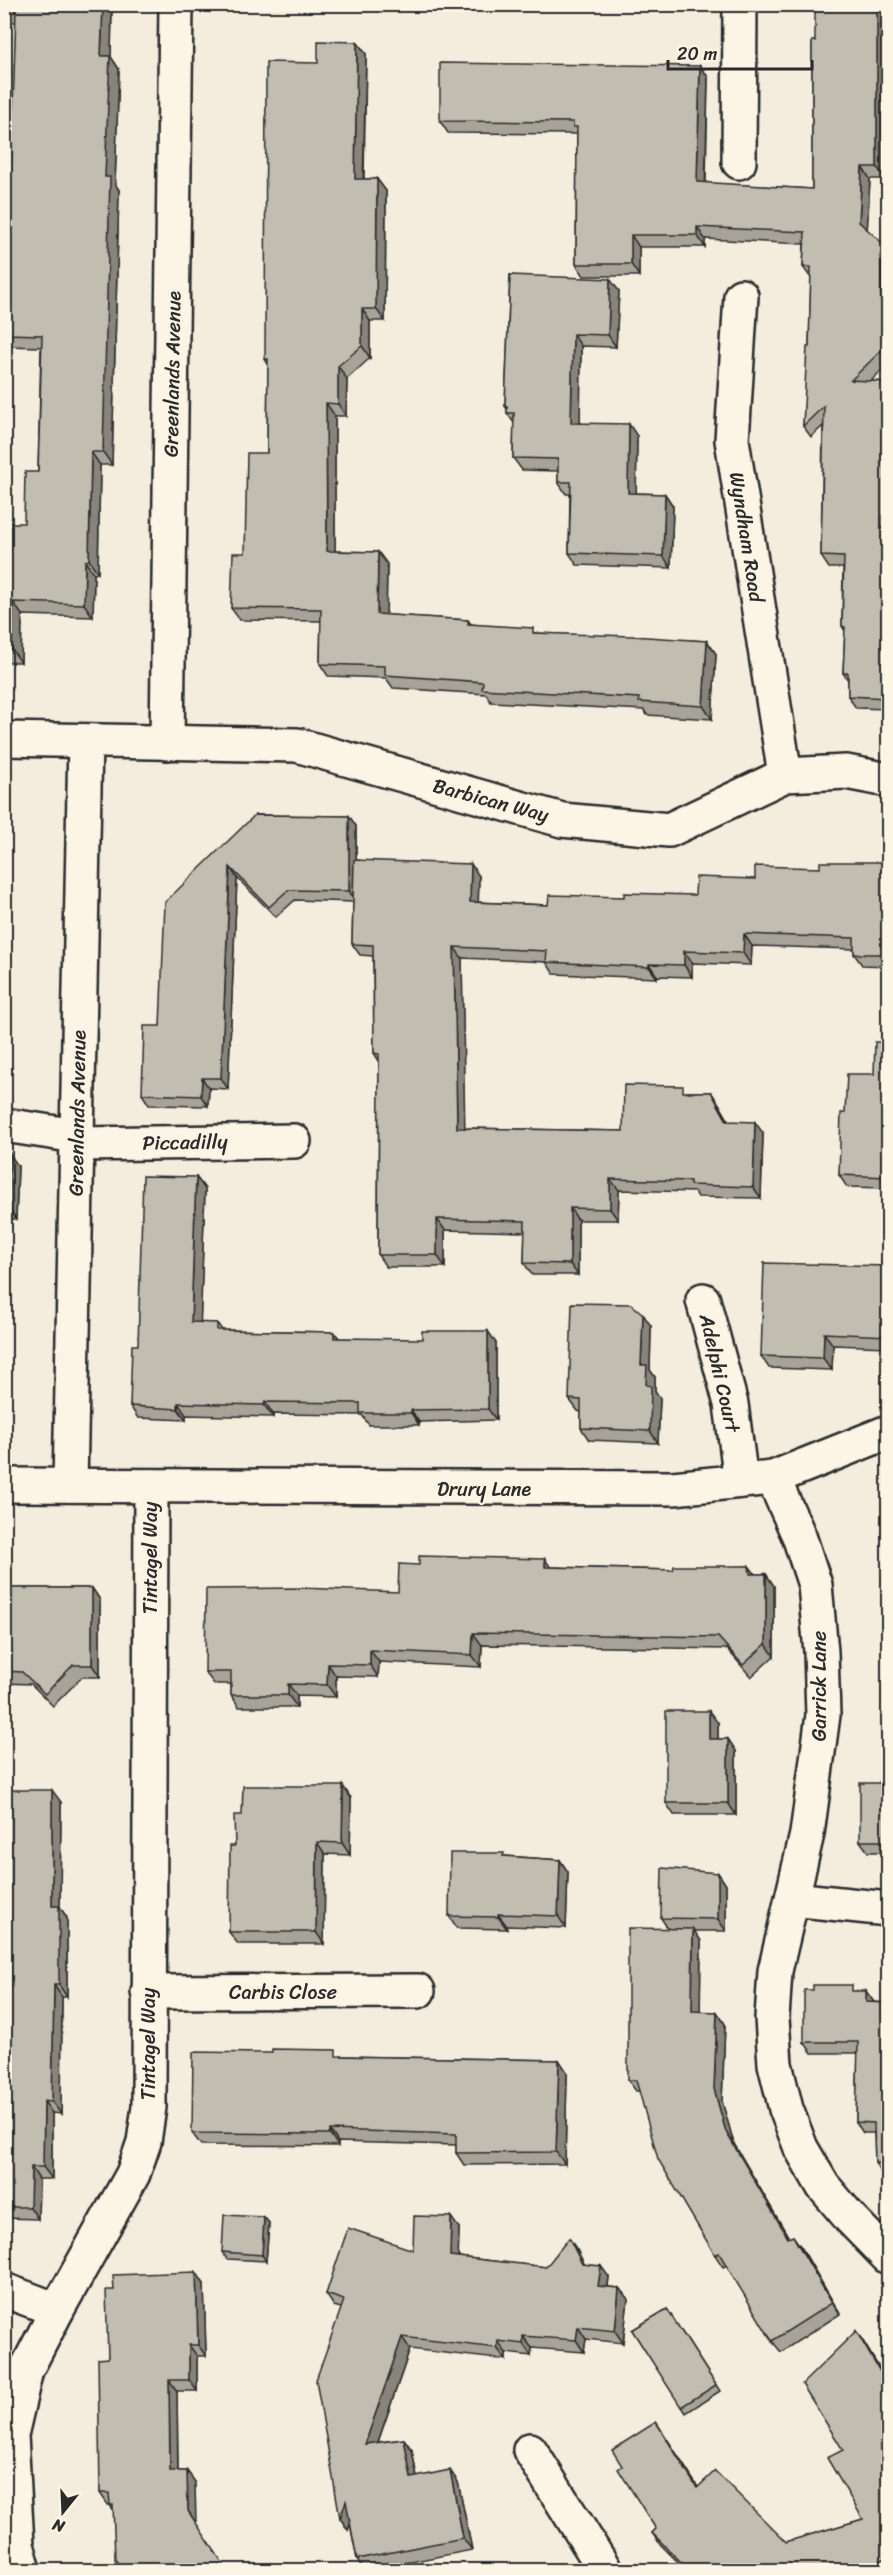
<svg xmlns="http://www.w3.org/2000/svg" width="893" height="2575" font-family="Sriracha,sans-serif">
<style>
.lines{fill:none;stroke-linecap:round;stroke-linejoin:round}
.street-casing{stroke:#2b2b2b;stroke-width:38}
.street{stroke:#fcf5e5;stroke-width:33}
.wall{fill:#a7a398;stroke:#2b2b2b;stroke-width:1.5}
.shaded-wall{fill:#88847c;stroke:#2b2b2b;stroke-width:1.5}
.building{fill:#c2bdb1;stroke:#2b2b2b;stroke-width:1.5}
.labels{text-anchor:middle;stroke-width:4.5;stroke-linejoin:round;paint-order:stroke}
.street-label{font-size:20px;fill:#2b2b2b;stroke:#fcf5e5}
</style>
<rect width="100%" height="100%" fill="#f4edde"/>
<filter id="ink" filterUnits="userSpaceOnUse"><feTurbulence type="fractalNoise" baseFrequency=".0167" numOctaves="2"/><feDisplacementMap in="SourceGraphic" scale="12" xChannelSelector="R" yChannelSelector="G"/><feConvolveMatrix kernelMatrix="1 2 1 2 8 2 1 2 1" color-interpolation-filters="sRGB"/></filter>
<g filter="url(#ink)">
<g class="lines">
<g class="street-casing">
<g id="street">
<path d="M739,162L740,4"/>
<path d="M741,296L732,440L785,775"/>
<path d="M4,739L297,745L562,820L669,830L785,775L846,772L888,780"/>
<path d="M167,743L176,4"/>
<path d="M4,1125L77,1136"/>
<path d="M77,1144L294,1141"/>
<path d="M703,1300L731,1404L741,1481"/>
<path d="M773,1478L799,1536L815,1585L821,1652L823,1715L807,1834L775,1971L772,2018L775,2064L786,2109L801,2148L823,2186L851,2219L888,2257"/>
<path d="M4,1485L673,1488L773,1478L888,1432"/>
<path d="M70,1485L85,741"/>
<path d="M792,1899L888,1909"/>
<path d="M148,1992L418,1991"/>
<path d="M4,2290L57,2310"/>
<path d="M530,2450L605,2570"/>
<path d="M24,2570L17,2545L11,2435L26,2370L57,2310L133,2174L144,2142L149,2107L151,1486"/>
</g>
</g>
<use href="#street" class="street"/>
</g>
<g class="wall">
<path d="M4,4H112L111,57L119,69L115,184L119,190L112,465H100L98,573L94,574L93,617L22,615L21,662H4V556H9L24,523L38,472L41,347L4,346V174H11L16,22H4Z"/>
<path d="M812,41L885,179H870L867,230L888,248V364L871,381L888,382V709L856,708L848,696V680L843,673L845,631L842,626L843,568H829L821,556L823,426L811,437L803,426L809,347L811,278L803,267L804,244L705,239V247H639V276H584L576,264L577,134L448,133L440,121L700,66L708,77L706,183L812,189Z"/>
<path d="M357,42L366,54L364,179H377L386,191L385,321H370V358L347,379L346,416H335V551L378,552L387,564L386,615L468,620L471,624L537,633L707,641L716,654L712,719L647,715L644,710L491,702L486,694L393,688L386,678L328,676L320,664L321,621L240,620L231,608L245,553L267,453L268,364L265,359L318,63Z"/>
<path d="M510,275L619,291L616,347L581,346L580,423L637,436L636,493L665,494L673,506L671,568L577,565L569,553L570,494H566L558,482V471L522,470L513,458L514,423L507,413V409L505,406Z"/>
<path d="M255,815L349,816L356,826V860L479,876L478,902L548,905L624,897L695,895L755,879L820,868L888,867V966L862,965L854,954V949L752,946L751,965L692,963V977L657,976V978L554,974L546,962L462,958L464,1128L623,1131L687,1092H711L719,1104L729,1121L763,1133L761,1198L698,1197L695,1192L619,1190L618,1220H578V1275H532L524,1263L525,1232L445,1230V1267H386L378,1255L379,1061L374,1053L373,956L360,955L352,944L353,902L295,900L276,917L237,878L228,1089L209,1088L208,1106L149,1105L142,1094L160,1026Z"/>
<path d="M888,1042V1188L847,1187L839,1175L845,1113L874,1074Z"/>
<path d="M4,1154L18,1166L16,1219H4Z"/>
<path d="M196,1177L205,1189L200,1323H217L222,1330L334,1332L339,1338L496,1343V1420L419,1422V1425H369L362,1415L273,1414V1417L186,1415V1420L138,1418L130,1406L138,1345Z"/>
<path d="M888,1266V1347L833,1345L832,1370L769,1368L761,1356Z"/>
<path d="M651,1326L650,1370L655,1377V1392L660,1398L658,1443L589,1440L581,1428V1412L578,1411L569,1399Z"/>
<path d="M749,1566L755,1574H766L774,1586V1656L751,1677L727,1649L482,1645L481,1667L379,1662L378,1677L336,1676V1697L297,1696V1707H239L231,1695V1684H214L205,1672L398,1592L551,1567L673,1570Z"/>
<path d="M4,1587L5,1588H92L100,1600V1677H82L53,1706L31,1684L4,1683Z"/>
<path d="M718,1723V1739H728L736,1751V1815H674L666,1803Z"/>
<path d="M888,1756V1852H868L860,1841Z"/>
<path d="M4,1790L61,1802L60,1907L67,1918V1997H62L61,2114L52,2113V2179H39L38,2219L4,2218Z"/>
<path d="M351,1798L350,1855L325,1854L324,1944H238L229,1932L235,1846L242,1815Z"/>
<path d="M505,1856L560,1860L568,1872L566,1928L507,1926V1929L457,1928L449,1916Z"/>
<path d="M718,1873L726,1885V1931H694L701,1941L700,2012H717L725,2024L722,2101L734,2144L789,2238L801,2247L840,2314L781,2352L772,2341L727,2265L723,2267L715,2255L640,2091H636L628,2080L668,1929L661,1918Z"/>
<path d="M856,1991L874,2002L888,2003V2174H882L875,2163L874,2133H863L856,2122L858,2053H812L804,2042Z"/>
<path d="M341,2056L559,2060L567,2072L565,2164L464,2165L456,2153V2145L338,2142V2146L201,2145L192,2133Z"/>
<path d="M264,2217L269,2223L266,2261L227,2259L222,2252Z"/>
<path d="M459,2228L458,2257L546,2267L577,2250L584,2264L609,2277L608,2287L619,2288L628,2299L623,2343L586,2339L584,2352L532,2348L531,2356L506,2353V2360L410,2349L378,2442L404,2439L412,2450L417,2477L458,2482L472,2550L364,2571L357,2559L350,2524L348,2530L340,2518L341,2308L334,2306L326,2294Z"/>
<path d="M196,2272L204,2284L206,2356H197V2391H177L178,2471H187L195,2482L113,2510L110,2505H108L100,2493L108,2358L114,2290Z"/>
<path d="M667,2309L720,2391L686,2413L632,2330Z"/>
<path d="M856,2331L864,2343L888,2383V2571H687L660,2544L652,2533L656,2529L622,2466L656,2422L698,2488L786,2542L863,2519L843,2450Z"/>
</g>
<g class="shaded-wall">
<path d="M103,4H112L111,57L119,69L115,184L119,190L112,465L103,452L105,177L101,56Z"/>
<path d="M877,4H885V179L877,167Z"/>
<path d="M357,42L366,54L363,191L355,179Z"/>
<path d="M700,66L708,77L705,194L697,182Z"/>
<path d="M862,167L870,179L867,234L859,222Z"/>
<path d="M377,179L386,191L385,321L376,309Z"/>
<path d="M697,227L705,239V247L697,235Z"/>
<path d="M631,235L639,247V276L631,264Z"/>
<path d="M881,262L888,272V311L881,300Z"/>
<path d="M610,279L619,291L616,347L608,335Z"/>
<path d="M362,309L370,321V358L362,346Z"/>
<path d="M573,334L581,346L580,435L571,423Z"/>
<path d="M338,366L347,379L346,416L338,404Z"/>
<path d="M326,403L335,416V563L327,551Z"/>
<path d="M629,424L637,436L636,505L628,493Z"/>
<path d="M91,452L100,465L98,573L89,560Z"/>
<path d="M665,494L673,506L671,568L663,556Z"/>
<path d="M378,552L387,564L386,627L377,614Z"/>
<path d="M85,561L94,574L93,617L84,604Z"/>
<path d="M13,602L22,615L21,662L12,650Z"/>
<path d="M707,641L716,654L712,719L703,706Z"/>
<path d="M349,816L356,826V902L349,891Z"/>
<path d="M885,862L888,867V901L885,895Z"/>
<path d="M471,864L479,876L478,913L470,902Z"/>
<path d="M230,867L237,878L228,1089L221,1078Z"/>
<path d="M4,907L10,915L7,1080L4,1076Z"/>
<path d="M744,934L752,946L751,965L743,953Z"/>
<path d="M454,947L462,958L465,1139L457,1128Z"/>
<path d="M684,951L692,963V977L684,965Z"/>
<path d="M649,964L657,976V978L649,967Z"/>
<path d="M202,1078L209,1088L208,1106L201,1096Z"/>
<path d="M711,1092L719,1104L735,1133L727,1121Z"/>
<path d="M755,1122L763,1133L761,1198L753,1187Z"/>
<path d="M10,1154L18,1166L16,1219L8,1207Z"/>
<path d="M196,1177L205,1189L200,1334L191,1322Z"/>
<path d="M610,1179L619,1190L618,1220L610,1209Z"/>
<path d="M570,1208L578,1220V1275L570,1264Z"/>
<path d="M437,1219L445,1230V1267L437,1255Z"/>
<path d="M643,1314L651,1326L650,1370L655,1377V1392L660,1398L658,1443L650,1431L646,1385L641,1365Z"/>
<path d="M488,1331L496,1343V1420L488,1409Z"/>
<path d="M334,1332L343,1343L334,1338Z"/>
<path d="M824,1333L833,1345L832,1370L823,1358Z"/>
<path d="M4,1380L7,1383L6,1437L4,1436Z"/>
<path d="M265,1402L273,1414V1417L264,1405Z"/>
<path d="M178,1403L186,1415V1420L178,1409Z"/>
<path d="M411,1410L419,1422V1425L411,1413Z"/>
<path d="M545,1559L553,1571L545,1567Z"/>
<path d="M749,1566L758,1578L750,1574Z"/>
<path d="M766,1574L774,1586V1656L766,1644Z"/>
<path d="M92,1588L100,1600V1677L92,1665Z"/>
<path d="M473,1633L482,1645L481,1667L472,1655Z"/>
<path d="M370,1650L379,1662L378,1677L370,1665Z"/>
<path d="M328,1664L336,1676V1697L327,1685Z"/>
<path d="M288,1684L297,1696V1707L288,1695Z"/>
<path d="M709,1711L718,1723V1751L709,1739Z"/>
<path d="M728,1739L736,1751V1815L728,1803Z"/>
<path d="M343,1786L351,1798L350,1855L342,1843Z"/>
<path d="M52,1790L61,1802L60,1907L67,1918V1997L59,1985L52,1906Z"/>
<path d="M317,1842L325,1854L324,1944L316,1932Z"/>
<path d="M560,1860L568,1872L566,1928L558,1916Z"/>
<path d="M718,1873L726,1885V1931L718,1919Z"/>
<path d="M498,1914L507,1926V1929L498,1917Z"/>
<path d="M693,1929L701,1941L700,2023L692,2011Z"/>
<path d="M54,1985L62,1997L61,2114L52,2102Z"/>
<path d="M866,1991L874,2002V2013L866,2002Z"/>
<path d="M717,2012L725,2024L722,2101L734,2144L796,2250L788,2238L726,2132L714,2089Z"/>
<path d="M559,2060L567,2072L565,2164L556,2152Z"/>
<path d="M44,2101L52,2113V2179L43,2167Z"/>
<path d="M330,2130L338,2142V2146L330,2134Z"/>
<path d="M31,2167L39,2179L38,2219L30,2207Z"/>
<path d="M264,2217L269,2223L266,2261L262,2255Z"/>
<path d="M451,2217L459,2228L458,2268L450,2256Z"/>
<path d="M793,2236L801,2247L840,2314L832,2303Z"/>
<path d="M569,2238L577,2250L590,2275L582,2264Z"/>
<path d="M601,2266L609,2277L606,2298L598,2286Z"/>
<path d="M196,2272L204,2284L206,2356L198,2345Z"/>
<path d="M619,2288L628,2299L623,2343L615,2331Z"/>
<path d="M578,2327L586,2339L584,2352L576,2340Z"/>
<path d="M856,2331L864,2343L888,2383V2385Z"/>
<path d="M523,2336L532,2348L531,2356L523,2344Z"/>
<path d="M402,2337L410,2349L373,2456L365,2444Z"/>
<path d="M498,2341L506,2353V2360L497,2348Z"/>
<path d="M189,2345L197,2356V2391L189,2380Z"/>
<path d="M169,2380L177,2391L178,2482L170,2471Z"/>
<path d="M656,2422L664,2434L706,2500L697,2488Z"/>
<path d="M404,2439L412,2450L419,2490L411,2478Z"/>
<path d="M450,2470L458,2482L472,2550L463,2538Z"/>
<path d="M187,2471L195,2482L196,2523L188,2511Z"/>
<path d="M346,2501L354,2512L348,2530L340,2518Z"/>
</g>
<g class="building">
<path d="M4,4H103L101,56H110L105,177H110L103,452H91L89,560L85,561L84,604L13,602L12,650L4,649V556H9L10,523H24L25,472H38L42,335L4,334V174H11L16,10L4,9Z"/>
<path d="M815,4H877V167H862L859,222L888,248V257L881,262V300L888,308V344L851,380L888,382V698L848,696V673H843L845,627L842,626L844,557L821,556L824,406L803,426L807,347H809L811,267H803L805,232L697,227V235H631V264H576L577,127H573V122L440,121V63L700,66L697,182L812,189V41H815Z"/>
<path d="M318,41L357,42L355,179H377L376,309H362V346L338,366V404L326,403L327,551L378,552L377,614L468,620V624L533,628V633L632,636L707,641L703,706L639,702V698L482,689L483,682L385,675V666L320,664L321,609L231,608L233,553H245L247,453H267L268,359H265L266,62L318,63Z"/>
<path d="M510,275L610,279L608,335L573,334L571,423L629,424L628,493L665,494L663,556L569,553L571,482H558V459L513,458L514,413H507V406H505Z"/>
<path d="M255,815L349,816V891L288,890L269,907L230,867L221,1078H202L201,1096L142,1094L144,1026H160L165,902Z"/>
<path d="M354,860L471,864L470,902L548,905L549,895L624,897V893L695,895L696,877L755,879V866L820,868V862H885V895H888V954H854V938L744,934L743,953L684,951V965L649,964V967L546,962L547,951L454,947L457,1128L623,1131L624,1085L683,1086V1092H711L727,1121L755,1122L753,1187L690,1185V1181L610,1179V1209L570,1208V1264L524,1263L525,1221L437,1219V1255H378L379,1054L374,1053L373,945L352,944Z"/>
<path d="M875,1042H888V1177L839,1175L841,1113H845L847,1074H874Z"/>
<path d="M4,1154H10L8,1207H4Z"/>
<path d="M143,1176L196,1177L191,1322L217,1323V1330L334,1332V1338L422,1339V1331H488V1409L411,1410V1413H360V1403L265,1402L264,1405L178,1403V1409L130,1406L132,1345H138Z"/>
<path d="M764,1263L888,1266V1336L824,1333L823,1358L761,1356Z"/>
<path d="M572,1303L631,1304L643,1314L641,1365H647L646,1385L651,1386L650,1431L581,1428V1400L569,1399Z"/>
<path d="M419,1556L545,1559V1567L673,1570L674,1566H749L750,1574H766V1644L743,1665L718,1637L473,1633L472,1655L370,1650V1665L328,1664L327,1685L288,1684V1695H231V1672H205L206,1589L302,1588L398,1592L399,1564L419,1565Z"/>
<path d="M4,1588H92V1665H73L45,1694L22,1672L4,1671Z"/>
<path d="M666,1711H709V1739H728V1803H666Z"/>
<path d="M880,1756H888V1841H860V1783H880Z"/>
<path d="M243,1786H343L342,1843L317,1842L316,1932H229L230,1846H235L234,1815H242Z"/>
<path d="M4,1790H52V1906H59V1985H54L52,2102L44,2101L43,2167H31L30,2207H4Z"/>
<path d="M450,1853H504L503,1856L560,1860L558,1916L498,1914V1917L449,1916Z"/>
<path d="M662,1868L718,1873V1919L661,1918Z"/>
<path d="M628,1928L693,1929L692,2011L717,2012L714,2089L726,2132L788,2238L793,2236L832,2303L772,2341L719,2253L715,2255L658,2159L636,2080H628Z"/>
<path d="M813,1985H852V1991H866V2002L888,2003V2163H875L874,2123L856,2122L858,2042H804V1990H813Z"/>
<path d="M272,2049L336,2050V2056L559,2060L556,2152L456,2153V2134L330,2130V2134L192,2133L193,2052L272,2053Z"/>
<path d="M224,2215L264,2217L262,2255L222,2252Z"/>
<path d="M414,2216L451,2217L450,2256L546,2267L569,2238L582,2264L601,2266L598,2286L619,2288L615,2331L578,2327L576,2340L523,2336V2344L498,2341L497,2348L402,2337L365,2444L404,2439L411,2478L450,2470L463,2538L357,2559L346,2501L340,2518L316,2380L344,2300L326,2294L348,2228L413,2250Z"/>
<path d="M196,2272L198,2345H189V2380H169L170,2471H187L188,2511L228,2571H123L115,2559L113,2505H110L109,2493H100L98,2359L108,2358L106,2290H114L113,2275Z"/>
<path d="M667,2309L716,2385L681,2407L632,2330Z"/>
<path d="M856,2331L888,2385V2557L857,2571H690L652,2533L656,2529L618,2469L622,2466L612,2450L656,2422L697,2488L715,2471L786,2542L863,2519L827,2458L843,2450L802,2384Z"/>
</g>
</g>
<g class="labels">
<g class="street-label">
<text transform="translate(172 374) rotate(-89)" y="7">Greenlands Avenue</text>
<text transform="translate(747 537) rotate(81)" y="7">Wyndham Road</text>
<text transform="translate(491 800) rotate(15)" y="7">Barbican Way</text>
<text transform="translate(77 1113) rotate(-89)" y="7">Greenlands Avenue</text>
<text transform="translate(185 1142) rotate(-1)" y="7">Piccadilly</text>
<text transform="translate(720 1373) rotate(77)" y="7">Adelphi Court</text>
<text x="484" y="1496">Drury Lane</text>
<text transform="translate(150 1558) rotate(-90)" y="7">Tintagel Way</text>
<text transform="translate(819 1686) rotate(-90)" y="7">Garrick Lane</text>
<text x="283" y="1999">Carbis Close</text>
<text transform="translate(148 2044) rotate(-90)" y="7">Tintagel Way</text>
</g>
</g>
<rect width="893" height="2575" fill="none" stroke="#fcf5e5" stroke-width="24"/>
<rect x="12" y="12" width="869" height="2551" fill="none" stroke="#2b2b2b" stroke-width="2" filter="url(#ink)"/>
<g transform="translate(63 2512) rotate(198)" stroke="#fcf5e5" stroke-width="4.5" paint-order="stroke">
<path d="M0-4.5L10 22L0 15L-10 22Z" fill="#2b2b2b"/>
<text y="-9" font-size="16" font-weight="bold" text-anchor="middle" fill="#2b2b2b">N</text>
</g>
<path d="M668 60v9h144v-9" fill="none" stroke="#2b2b2b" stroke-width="3"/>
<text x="677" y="60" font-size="18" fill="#2b2b2b" stroke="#fcf5e5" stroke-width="4.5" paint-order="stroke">20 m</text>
</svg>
